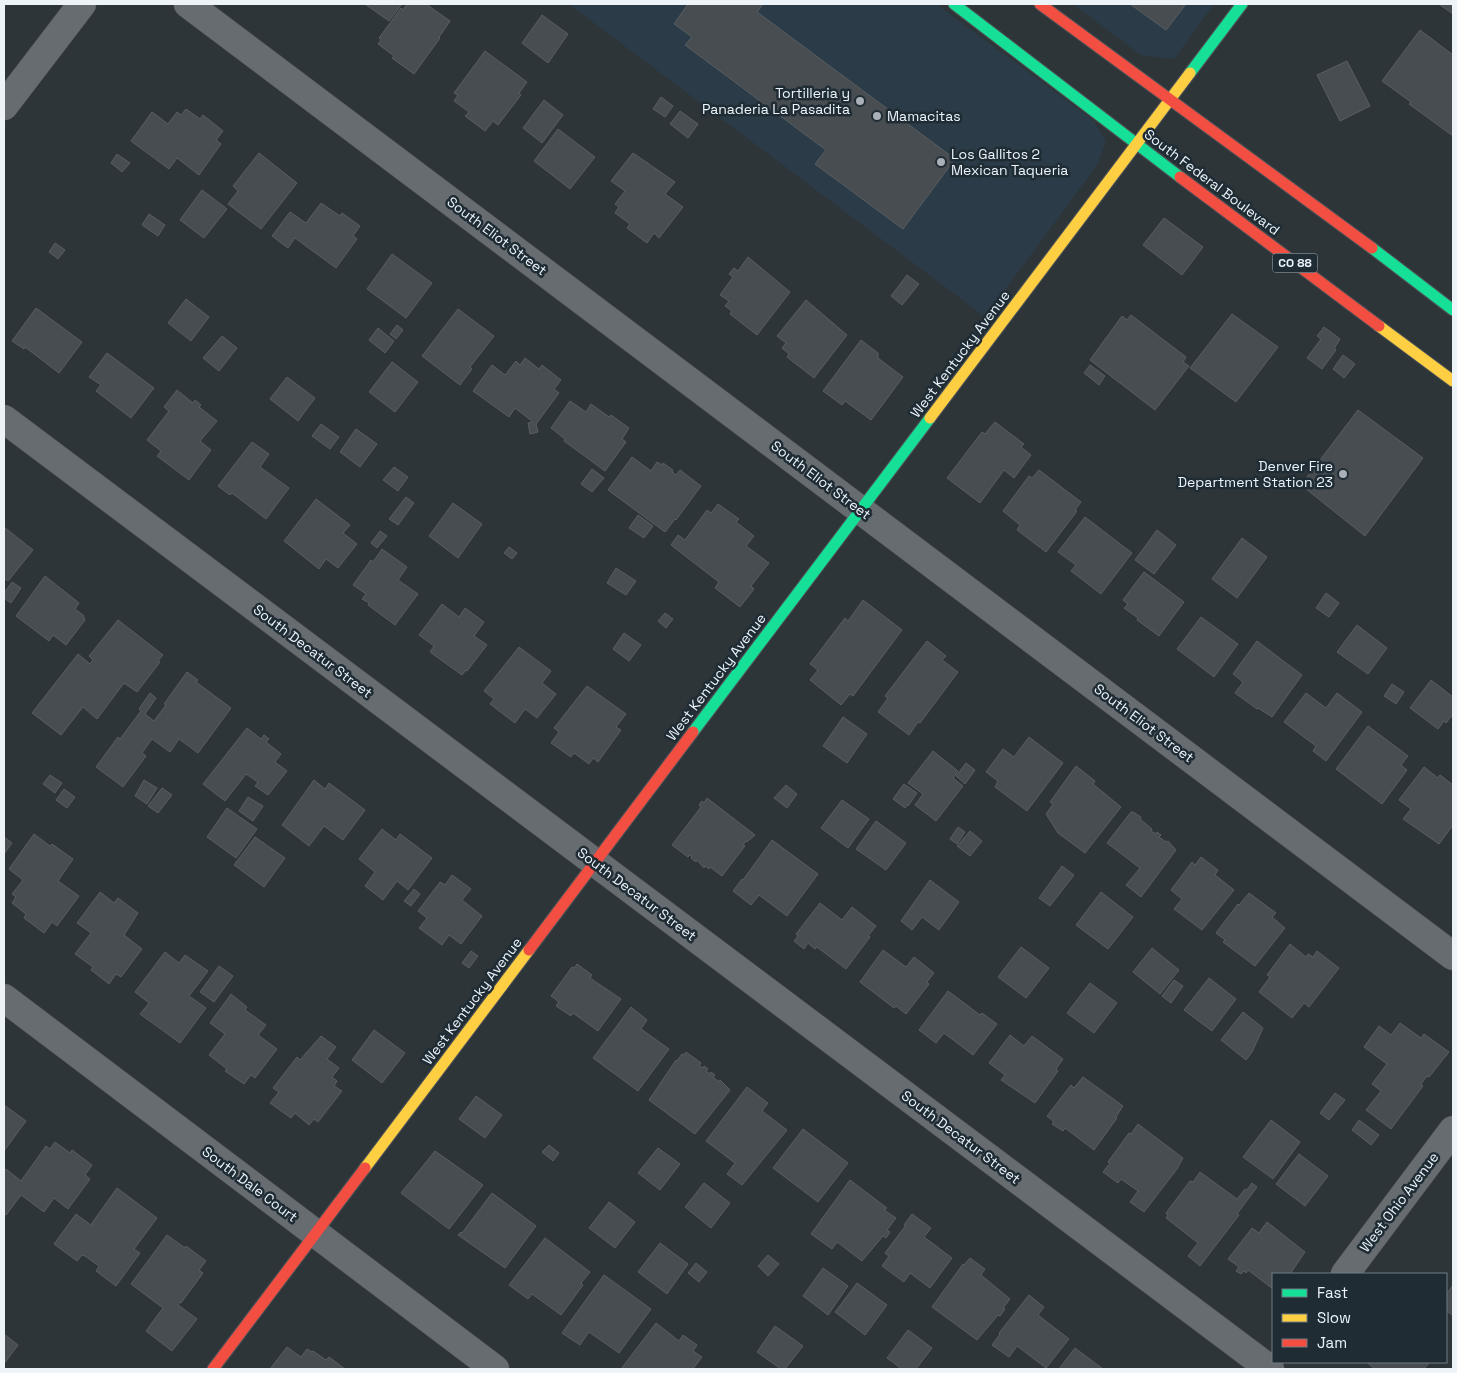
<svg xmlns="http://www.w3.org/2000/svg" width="1457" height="1373" font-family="'Space Grotesk',sans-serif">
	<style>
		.built { fill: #2b3c48 }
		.building { fill: #474d51; stroke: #585e61 }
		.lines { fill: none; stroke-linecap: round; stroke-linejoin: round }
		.street-casing { stroke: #4e5458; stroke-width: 29 }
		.fast-casing { stroke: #4e5458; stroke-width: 13 }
		.slow-casing { stroke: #4e5458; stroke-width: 13 }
		.jam-casing { stroke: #4e5458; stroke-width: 13 }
		.street { stroke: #666c70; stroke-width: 28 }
		.fast { stroke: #16e098; stroke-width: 11 }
		.slow { stroke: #ffcf43; stroke-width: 11 }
		.jam { stroke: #f24e42; stroke-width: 11 }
		.poi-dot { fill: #aab1b6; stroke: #1f2c34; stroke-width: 2 }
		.labels { text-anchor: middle; stroke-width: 5; stroke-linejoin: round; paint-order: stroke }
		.shield { fill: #1f2c34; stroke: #aeb8bf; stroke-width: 1 }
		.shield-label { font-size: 12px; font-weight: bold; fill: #ecf4fa }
		.poi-label { font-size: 14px; fill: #ecf4fa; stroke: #1f2c34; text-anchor: end }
		.street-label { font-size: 14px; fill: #ecf4fa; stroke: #1f2c34 }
	</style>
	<rect width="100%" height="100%" fill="#2e3539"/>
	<!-- built -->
	<path class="built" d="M569,4h367l157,116 13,21 -9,24 -112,152z
		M1073,4h141l-40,55 -33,-4z"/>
	<!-- building -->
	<path class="building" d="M365,4h37l-13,17z
		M407,4h19l24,17 -11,16 1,1 -26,36 -22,-16 2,-2 -16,-12 3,-4 -2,-2 22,-30 2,2z
		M688,4h75l-6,8 198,147 -52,70 -88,-65 11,-14 -141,-105 7,-8 -18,-13z
		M1130,4h56l-20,26z
		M1439,4h14v10z
		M542,15l26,19 -20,29 -26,-20z
		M1420,30l33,25v81l-44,-32 2,-2 -29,-21z
		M485,51l42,31 -8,11 2,2 -23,30 -5,-4 -8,10 -20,-15 4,-4 -15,-11 4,-6 -4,-2z
		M1347,61l23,45 -30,15 -23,-46z
		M661,97l12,9 -8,11 -12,-8z
		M544,100l19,15 -21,28 -19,-15z
		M186,109l14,10 3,-4 20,16 -7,9 5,4 -22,31 -22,-17 -8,11 -38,-28 21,-29 16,12 9,-12 4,3z
		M680,111l18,13 -10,14 -18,-14z
		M558,129l37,28 -25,32 -36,-28z
		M259,153l38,30 -36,46 -33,-25 10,-13 -5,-5z
		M633,153l42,29 -10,12 18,13 -24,31 -5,-5 -7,10 -20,-15 3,-4 -15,-11 4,-6 -4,-3 10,-13 -14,-10z
		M117,154l13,9 -8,9 -11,-9z
		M202,190l25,19 -23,29 -24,-18z
		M321,203l19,13 2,-3 18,13 -7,10 4,3 -21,29 -41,-30 -7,10 -16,-12 18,-24 16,11z
		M149,214l16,11 -7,11 -16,-11z
		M1164,218l39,29 -21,28 -39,-30z
		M55,243l10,7 -7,9 -9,-7z
		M392,254l40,29 -26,35 -39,-29z
		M748,257l42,35 -33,43 -27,-21 2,-3 -7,-5 4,-5 -9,-6 13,-18 -4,-3 5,-6 4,3z
		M907,275l12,9 -17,21 -11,-9z
		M186,299l23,18 -18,24 -23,-18z
		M806,300l41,35 -33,43 -27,-21 2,-3 -7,-6 4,-5 -9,-7z
		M36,308l46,34 -23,31 -34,-26 -1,2 -12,-8z
		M458,309l36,27 -24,31 2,2 -12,16 -38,-29z
		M1232,314l46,33 -42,55 -46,-34z
		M1131,315l55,42 -3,5 6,4 -34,44 -65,-50 32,-44 5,4z
		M397,325l6,5 -7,9 -6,-5z
		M1324,327l16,12 -6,10 2,1 -14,19 -15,-11 14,-19 -4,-3z
		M378,328l16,13 -9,12 -16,-13z
		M222,336l15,12 -18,23 -16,-13z
		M861,340l17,13v5l25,19 -32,43 -26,-19 -3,4 -19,-14z
		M107,353l47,35 -23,30 -35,-27 5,-6 -12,-8z
		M1343,355l12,9 -11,14 -11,-9z
		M525,358l14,11 3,-4 19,15 -7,9 5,4 -23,31 2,8 -8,2 -2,-11 5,-1 -18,-14 -6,9 -36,-26 19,-26 13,10 11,-14 4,4z
		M392,362l26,20 -23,30 -26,-20z
		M1090,365l15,11 -6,9 -15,-12z
		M287,377l28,21 -17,23 -28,-22z
		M177,390l16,13 2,-3 6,5 -2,2 18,14 -17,20 11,9 -22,30 -32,-24 4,-5 -14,-11 22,-29 -5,-4z
		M570,401l16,11 5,-8 18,13 2,-2 18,13 -7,11 4,3 -21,29 -41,-30 1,-2 -14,-11z
		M1358,410l65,48 -58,78 -64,-51z
		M995,422l29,22 -3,3 10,8 -17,23 -10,-8 -24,33 -33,-25 35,-46 3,2z
		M321,424l18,13 -9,12 -18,-13z
		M356,429l21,15 -17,23 -20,-15z
		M252,442l17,12 -9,13 29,21 -23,31 -34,-26 -2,2 -12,-9z
		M632,457l19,14 6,-9 5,3 1,-2 10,7 -1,2 4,3 4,-5 21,16 -25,34 -1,-1 -10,13 -57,-42z
		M394,467l14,10 -10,14 -15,-11z
		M592,469l12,9 -12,14 -11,-8z
		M1039,470l42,32 -6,8 2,1 -31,41 -29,-22 3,-5 -17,-14 26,-35 3,2z
		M406,497l8,6 -16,22 -9,-6z
		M316,499l34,26 -7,8 14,11 -19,24 -12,-9 -7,10 -35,-28z
		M453,503l29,21 -24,34 -29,-22z
		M718,504l21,15 -3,3 18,14 -8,10 23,17 -18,23 3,3 -14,18 -25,-19 4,-6 -48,-37 7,-10 7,5 22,-30 4,3z
		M638,515l15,11 -9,12 -15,-10z
		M1085,517l47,36 -31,41 -30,-23 5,-6 -18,-13z
		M4,527l29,23 -25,31 -4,-3z
		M1157,530l19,15 -22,29 -19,-14z
		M380,531l7,5 -10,12 -6,-5z
		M1242,538l25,19 -30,41 -25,-19z
		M509,547l8,6 -5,6 -8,-6z
		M382,549l25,18 -9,13 20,14 -23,31 -27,-20 1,-2 -7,-4 4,-5 -13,-9 18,-25 2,2z
		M616,568l20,13 -10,14 -19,-12z
		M1144,572l40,30 -25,34 -22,-16 1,-2 -14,-10 4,-4 -5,-4z
		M45,576l34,27 -4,6 8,6 2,5 -19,25 -13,-10 -4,6 -33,-25z
		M12,582l9,6 -10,15 -7,-5v-5z
		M1326,593l13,10 -10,14 -13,-9z
		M863,600l39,30 -49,66 -3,-2 -9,11 -31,-25 8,-10 -8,-6 35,-46 3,3z
		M442,604l17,13 6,-9 19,14 -10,14 13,9 -20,26 -1,-1 -4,5 -32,-23 4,-6 -15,-11z
		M665,613l8,6 -7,9 -8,-7z
		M1201,617l37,27 -24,33 -37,-28z
		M118,620l45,35 -5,6 2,1 -23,30 -13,-9 -27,36 -14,-12 -22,28 -29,-22 46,-59 12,10 3,-4 -4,-4z
		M1357,625l30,23 -19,26 -31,-22z
		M624,633l17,12 -12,16 -16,-12z
		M927,641l19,15 -4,4 16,12 -38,51 -2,-1 -9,13 -31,-23 10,-14 -3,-2z
		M1257,641l45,34 -30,42 -14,-9 -1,1 -22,-16 8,-11 -10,-8z
		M519,647l32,24 -9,12 14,11 -19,24 -12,-9 -10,14 -25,-19 4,-5 -10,-8z
		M187,672l11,8 -2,2 35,26 -33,45 -19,-14 -9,13 -18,-13 -10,14 4,3 -23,31 -27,-20 22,-30 2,2 21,-28 -2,-2 11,-16 6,5 -11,16 9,7 12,-16 -2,-1z
		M1431,680l22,17v17l-7,9 -2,-2 -6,8 -28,-21z
		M1392,684l12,8 -8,12 -12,-8z
		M587,686l39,28 -10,13 5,3 -23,32 -5,-4 -4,6 -15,-11 -3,4 -20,-14 8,-11 -5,-4z
		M1306,693l20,15 11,-15 25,19 -36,49 -13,-10 3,-5 -32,-24z
		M843,717l24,17 -20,29 -24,-17z
		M1368,726l40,30 -7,9 6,5 -25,34 -46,-35z
		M247,728l14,11 3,-4 5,4 -3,3 15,12 -6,8 12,9 -19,24 -13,-9 3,-4 -12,-8 -21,27 -22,-17z
		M1029,737l34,26 -36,48 -32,-24 3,-6 -12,-9 17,-23 11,8z
		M933,751l25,20 -5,7 10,8 -27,35 -21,-16 8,-11 -15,-11z
		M966,763l9,7 -10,14 -9,-8z
		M1076,766l19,15 -2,3 28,23 -36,46 -27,-20 -12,-19 7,-10 -3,-2z
		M1424,767l14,11 2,-3 13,10v40l-14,19 -36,-25 8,-10 -12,-9z
		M50,775l12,8 -7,10 -12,-9z
		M144,780l13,8 -10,16 -12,-8z
		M314,780l11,9 4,-6 36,27 -22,30 -19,-14 -15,20 -27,-21z
		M904,784l13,9 -9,13 -1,-1 -2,3 -12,-9z
		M786,785l11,9 -10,14 -13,-10z
		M162,788l10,7 -14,18 -10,-7z
		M64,789l11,8 -8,11 -11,-8z
		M248,797l15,9 -10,15 -14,-10z
		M707,798l48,37 -8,7 -1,-1 -3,4 2,1 -23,30 -12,-9 -1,2 -4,-3 -1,2 -7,-8 -1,2 -5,-4 1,-1 -2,-2 -2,2 -16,-12 29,-38 -2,-2 3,-4 2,2z
		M842,800l27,19 -21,29 -27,-20z
		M227,808l30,21 -21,29 -29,-21z
		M1131,812h2l8,5 -1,2 12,10 -1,2 5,3 1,-2 4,3 -2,2 7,5 2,-1 8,9 -35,47 -15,-12 14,-17 -33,-25z
		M876,821l30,22 -20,27 -30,-21z
		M958,827l7,5 -8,12 -7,-5z
		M382,829l14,11 4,-6 32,24 -24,32 -11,-9 -14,19 -18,-14 10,-14 -16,-13z
		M970,831l12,10 -12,15 -13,-10z
		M34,834l16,12 2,-2 21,15 -15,22 21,15 -22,30 -5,-4 -8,11 -20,-15 2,-4 -14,-11 4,-6 -4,-3 11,-14 -14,-11z
		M4,837l8,6 -8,11z
		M255,837l30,21 -21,29 -30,-22z
		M772,840l46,34 -31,42 -28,-21 -8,10 -18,-14 9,-12 1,1z
		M1201,857l17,13 -3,5 19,15 -32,40 -28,-21 8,-10 -11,-9 21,-28 3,3z
		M1062,866l12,9 -24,31 -11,-8z
		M452,875l19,14 -9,11 20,16 -21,28 -12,-9 -7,10 -23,-17 8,-10 -9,-7 22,-29 5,3z
		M930,880l29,22 -20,28 -17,-13 -10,13 -11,-9z
		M414,889l6,5 -9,12 -7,-5z
		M100,892l14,11 4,-5 20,15 -14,22 18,14 -21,28 -5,-3 -7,10 -18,-14 2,-3 -18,-13 16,-21 -14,-10z
		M1101,892l32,25 -25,32 -32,-24z
		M1249,893l27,20 -4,4 13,11 -30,38 -32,-24 2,-2 -9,-7 22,-29 1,1z
		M820,903l22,17 10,-13 24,19 -8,10 2,1 -24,32 -29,-22 -2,2 -7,-6 -4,6 -10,-8 4,-5 -2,-2z
		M1290,944l16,13 2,-3 5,3 4,-6 22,17 -30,39 -5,-4 -12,15 -33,-26 11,-15 -3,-2z
		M1021,947l28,21 -23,30 -28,-21z
		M1152,948l27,22 -19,24 -27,-22z
		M883,950l23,17 8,-10 20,16 -7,9 2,2 -23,30 -10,-8 -2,2 -34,-26z
		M471,951l7,5 -9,12 -7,-5z
		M165,952l14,11 6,-8 23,16 -19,25 17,12 -26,35 -40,-29 9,-11 -14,-11z
		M577,964l15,11 -2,3 31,21 -23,32 -25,-18 -2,3 -15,-10 3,-4 -8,-6 21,-29 2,1z
		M219,966l14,10 -19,26 -14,-10z
		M1209,978l27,21 -24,32 -28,-21z
		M1174,980l9,6 -12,17 -9,-7z
		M1090,983l27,20 -23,30 -27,-20z
		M948,991l32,24 2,-2 15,11 -24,31 -29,-22 -8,10 -17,-13z
		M231,994l16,13 -2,3 21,15 -8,10 19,14 -22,29 -4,-3 -7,9 -19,-13 2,-2 -18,-14 16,-21 -15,-11z
		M631,1007l16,13 -6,9 28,20 -31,42 -45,-33z
		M1243,1012l20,16 -11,24 -6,8 -25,-20z
		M1400,1023l21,15 3,-4 25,18 -20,25 -2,-1 -6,8 2,2 -32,43 -25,-19 15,-19 -9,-7 15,-20 -23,-17 15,-21 12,9z
		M374,1030l31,23 -23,30 -30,-23z
		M1010,1035l14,11 8,-10 31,23 -7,10 2,2 -23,32 -34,-23 4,-5 -16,-12z
		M321,1036l15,11 -9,12 12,9 -7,9 5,4 -3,5 8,5 -24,31 -4,-3 -5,6 -14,-12 -4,5 -21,-15 9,-11 -6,-4 24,-31 3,3z
		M686,1052l15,11 -2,3 4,2 1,-2 4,3 -2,2 4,3 1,-2 4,3 -2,2 6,5 1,-2 10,10 -35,44 -46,-34 27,-40 1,1 5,-7 2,1z
		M1083,1077l40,29 -7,11 1,1 -23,32 -29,-22 -2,3 -11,-7 2,-2 -7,-6 24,-31 3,3z
		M747,1087l21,16 -6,8 25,19 -45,55 -15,-11 8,-11 -29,-22z
		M1335,1093l10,7 -16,20 -9,-7z
		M476,1096l26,19 -17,23 -26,-19z
		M4,1105l22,16 -22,30z
		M1271,1120l29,22 -27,37 -30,-22z
		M1359,1120l20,15 -8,10 -19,-15z
		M1138,1124l45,34 -6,11 -33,43 -14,-10 8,-11 -17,-12 -3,4 -15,-11 7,-9 -2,-1 21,-29 2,1z
		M803,1129l45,34 -30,39 -45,-34z
		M55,1142l15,11 2,-3 20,15 -7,10 5,4 -22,30 -14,-11 -10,14 -23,-17 -15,20 -2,-2v-41l2,-3 15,12 25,-35 4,3z
		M549,1145l10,8 -6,8 -11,-9z
		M658,1148l22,16 -20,26 -22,-17z
		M435,1151l48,34 -34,44 -48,-36z
		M1299,1154l29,22 -23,30 -29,-22z
		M1200,1172l37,27 8,-10 2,1 5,-7 5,4 -20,27 2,1 -39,51 -12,-10 10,-13 -32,-25 2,-3 -2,-2 24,-32 3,1z
		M850,1180l37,28 -3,2 12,8 -9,12 3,2 -4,6 -3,-2 -21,25 -25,-19 -5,7 -21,-15z
		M704,1183l26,20 -19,25 -26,-21z
		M117,1188l40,30 -23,31 6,4 -24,33 -20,-15 3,-5 -14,-10 -3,-1 -5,6 -23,-17 22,-30 16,12v-3z
		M492,1193l44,33 -31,42 -47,-33 3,-3 1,1z
		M609,1202l26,20 -20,26 -26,-20z
		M912,1214l19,14 -7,9 28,21 -22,30 -20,-15 -6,9 -22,-16 7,-10 -4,-3 21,-28h-2z
		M1267,1222l38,30 -15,22h-17v15l-25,-19 -2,3 -2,-2 -3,3 -5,-3 3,-4 -11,-8 24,-31 7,5z
		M167,1235l18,13 1,-2 20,15 -7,9 4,3 -22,30 -1,-1 -2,3 19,14 -25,32 -26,-20 17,-23 -32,-24z
		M545,1238l45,34 -9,11 2,2 -22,30 -29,-21 -4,5 -19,-14z
		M660,1243l28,21 -21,30 -29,-22z
		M768,1255l11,9 -11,12 -10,-10z
		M970,1258l15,11 -4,6 29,24 -7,9 2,1 -5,7 -2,-1 -21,25 -45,-33 31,-43 1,1z
		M696,1263l11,9 -8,10 -11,-9z
		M823,1268l25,18 -20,29 -25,-19z
		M604,1275l47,34 -32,44 -30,-21 -9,13 -18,-12z
		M857,1283l30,22 -22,30 -30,-23z
		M1453,1285v31l-7,-6v-15z
		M1029,1295l15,12 -6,8 31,24 -23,29 -29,-22 -8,11 -17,-12 8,-11 -1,-1z
		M656,1323l23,18 4,-6 14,10 -4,6 9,6 -9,12h-72z
		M775,1326l28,20 -18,23h-4l-24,-17z
		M908,1330l24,18 -16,21h-14l-15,-11z
		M4,1334l14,11 -14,19z
		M287,1347l14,10 6,-8 5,3 1,-1 13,9 3,-3 16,12h-75z
		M1075,1348l28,21h-44z
		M1366,1362h64l-6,7h-49z"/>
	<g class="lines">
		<!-- street casing -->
		<g class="street-casing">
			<path id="street" d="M188,4l1265,952
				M4,106l78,-102
				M4,419l1266,950
				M4,998l491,371
				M1345,1274l108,-144"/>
		</g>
		<!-- fast casing -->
		<g class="fast-casing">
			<path id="fast" d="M954,4l226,173
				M1190,73l52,-69
				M1372,248l81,62
				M693,732l237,-314"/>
		</g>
		<!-- slow casing -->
		<g class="slow-casing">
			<path id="slow" d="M1379,326l74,55
				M930,418l260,-345
				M365,1168l164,-218"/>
		</g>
		<!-- jam casing -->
		<g class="jam-casing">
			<path id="jam" d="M1040,4l332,244
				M1180,177l199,149
				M529,950l164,-218
				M213,1369l152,-201"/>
		</g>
		<!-- street -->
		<use href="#street" class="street"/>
		<!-- fast -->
		<use href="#fast" class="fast"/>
		<!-- slow -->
		<use href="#slow" class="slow"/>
		<!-- jam -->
		<use href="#jam" class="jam"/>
	</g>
	<!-- markers -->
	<g class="poi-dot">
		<circle cx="860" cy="101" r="5"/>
		<circle cx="877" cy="116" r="5"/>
		<circle cx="941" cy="162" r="5"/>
		<circle cx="1343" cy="474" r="5"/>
	</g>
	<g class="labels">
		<!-- shield labels -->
		<rect class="shield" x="1272.5" y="253.5" width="45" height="19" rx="4"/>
		<g class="shield-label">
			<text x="1295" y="267">CO 88</text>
		</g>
		<!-- poi labels -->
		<g class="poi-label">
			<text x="850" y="98">Tortilleria y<tspan x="850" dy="16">Panaderia La Pasadita</tspan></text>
			<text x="887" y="121" text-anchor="start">Mamacitas</text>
			<text x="951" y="159" text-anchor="start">Los Gallitos 2<tspan x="951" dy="16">Mexican Taqueria</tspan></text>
			<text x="1333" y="471">Denver Fire<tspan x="1333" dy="16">Department Station 23</tspan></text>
		</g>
		<!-- street labels -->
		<g class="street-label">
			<text transform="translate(1212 182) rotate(37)" y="5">South Federal Boulevard</text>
			<text transform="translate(497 236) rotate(37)" y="5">South Eliot Street</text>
			<text transform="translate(960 354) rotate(-53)" y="5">West Kentucky Avenue</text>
			<text transform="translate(821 480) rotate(37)" y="5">South Eliot Street</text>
			<text transform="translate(313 651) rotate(37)" y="5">South Decatur Street</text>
			<text transform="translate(716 677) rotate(-53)" y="5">West Kentucky Avenue</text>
			<text transform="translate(1144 723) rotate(37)" y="5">South Eliot Street</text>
			<text transform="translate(637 894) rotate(37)" y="5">South Decatur Street</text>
			<text transform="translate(472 1001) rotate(-53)" y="5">West Kentucky Avenue</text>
			<text transform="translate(961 1137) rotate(37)" y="5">South Decatur Street</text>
			<text transform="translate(250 1184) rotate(37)" y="5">South Dale Court</text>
			<text transform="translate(1399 1202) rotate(-53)" y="5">West Ohio Avenue</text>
		</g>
	</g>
	<!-- border -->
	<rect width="1457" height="1373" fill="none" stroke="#ecf4fa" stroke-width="10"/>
	<!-- legend -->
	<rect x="1272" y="1273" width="175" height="90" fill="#1f2c34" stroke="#717c83"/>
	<rect x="1282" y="1289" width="25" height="8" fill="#16e098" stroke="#717c83"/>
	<text x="1317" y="1298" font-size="15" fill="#ecf4fa">Fast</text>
	<rect x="1282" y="1314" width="25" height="8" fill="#ffcf43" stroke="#717c83"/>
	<text x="1317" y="1323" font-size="15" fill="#ecf4fa">Slow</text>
	<rect x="1282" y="1339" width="25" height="8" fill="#f24e42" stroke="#717c83"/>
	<text x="1317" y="1348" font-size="15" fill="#ecf4fa">Jam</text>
</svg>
